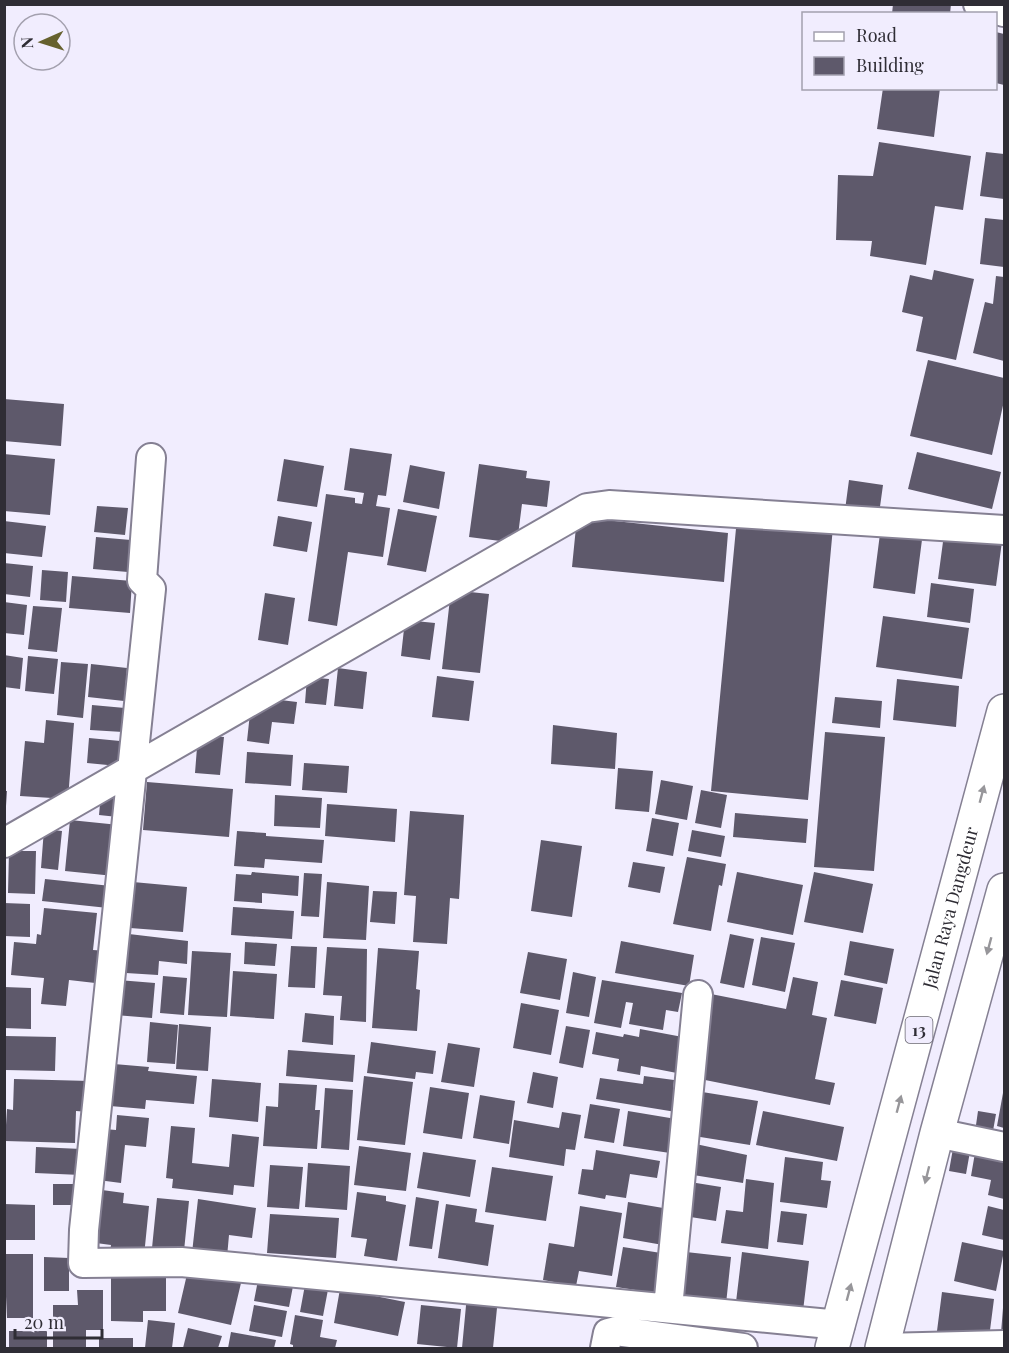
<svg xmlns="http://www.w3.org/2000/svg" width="1009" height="1353" font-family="'Playfair Display',serif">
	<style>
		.building { fill: #5e596b }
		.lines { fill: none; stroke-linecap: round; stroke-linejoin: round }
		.street-casing { stroke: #858093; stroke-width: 32 }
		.highway-casing { stroke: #858093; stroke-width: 36 }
		.street { stroke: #fff; stroke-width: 28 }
		.highway { stroke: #fff; stroke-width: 33 }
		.oneway { fill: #97969a }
		.labels { text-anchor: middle; stroke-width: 6; stroke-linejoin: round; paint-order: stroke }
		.shield { fill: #f1edfe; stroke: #696771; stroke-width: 1.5 }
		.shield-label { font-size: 16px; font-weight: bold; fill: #2f2d35 }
		.street-label { font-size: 18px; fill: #2f2d35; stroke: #f1edfe }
	</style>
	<rect width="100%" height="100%" fill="#f1edfe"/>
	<!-- building -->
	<path class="building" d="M893,4h58l-1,10h-58z
		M996,32l8,2v51l-8,-2z
		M883,88h57l-6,49 -57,-8z
		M879,142l92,14 -8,54 -28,-4 -9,59 -56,-9 2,-15 -36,-1 2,-65 35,1z
		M986,152l18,2v45l-24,-3z
		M985,218l19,2v47l-24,-3z
		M934,270l40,9 -18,81 -40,-9 7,-34 -21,-5 8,-37 22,5z
		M996,276l8,1v84l-31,-8 12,-51 8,2z
		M928,360l76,18v23l-12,54 -82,-19z
		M4,399l60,5 -3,42 -57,-5z
		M350,448l42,6 -6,42 -8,-1 -2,11 14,2 -7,49 -35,-5 -11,74 -29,-5 18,-127 29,4v5l7,1 2,-11 -20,-3z
		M917,452l84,20 -9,37 -84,-20z
		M4,454l51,5 -5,56 -46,-4z
		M284,459l40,7 -7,41 -40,-6z
		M479,464l48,7 -1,7 24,3 -3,26 -25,-3 -5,39 -48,-6z
		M410,465l35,7 -6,37 -36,-7z
		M849,480l34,5 -4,29 -34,-4z
		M97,506l31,2 -3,27 -31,-3z
		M398,509l39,7 -11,56 -39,-7z
		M278,516l34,6 -5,30 -34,-6z
		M577,517l151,16 -4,49 -152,-15z
		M737,518l96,9 -25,273 -97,-9z
		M4,521l42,5 -4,31 -38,-4z
		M881,526l42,6 -8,62 -42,-6z
		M945,527l58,7 -7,52 -58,-7z
		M96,537l35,3 -3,32 -35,-3z
		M4,563l29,3 -3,31 -26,-3z
		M42,570l26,2 -2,30 -26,-2z
		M72,576l60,5 -2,32 -61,-5z
		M931,583l43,6 -4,34 -43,-6z
		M451,590l38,4 -9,79 -38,-4z
		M265,593l30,5 -7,47 -30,-5z
		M4,602l23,3 -3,30 -20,-2z
		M33,606l29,2 -5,44 -29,-3z
		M883,616l86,12 -7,51 -86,-12z
		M405,620l30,3 -5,37 -29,-4z
		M4,655l19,3 -3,31 -16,-2z
		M28,656l30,3 -4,35 -29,-3z
		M61,662l27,2 -5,54 -26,-3z
		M91,664l36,4 -3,33 -36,-4z
		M338,668l29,4 -4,37 -29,-3z
		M437,676l37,5 -5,40 -37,-4z
		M307,677l22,2 -3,26 -21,-2z
		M897,679l62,7 -3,41 -63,-7z
		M835,697l47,4 -2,27 -48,-5z
		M264,698l33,4 -3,22 -22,-2 -3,22 -22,-3 4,-37z
		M92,705l33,3 -2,24 -33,-2z
		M46,720l28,3 -6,76 -48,-3 5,-55 19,2z
		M553,725l64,8 -2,36 -64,-5z
		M825,732l60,5 -11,134 -60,-4z
		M198,735l26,2 -4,38 -25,-2z
		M89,738l31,3 -2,25 -31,-3z
		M247,752l46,3 -2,31 -46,-3z
		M304,763l45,3 -2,27 -45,-3z
		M618,768l35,3 -4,41 -34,-3z
		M661,780l32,6 -6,34 -32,-6z
		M147,782l86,7 -4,48 -86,-7z
		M701,790l26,5 -6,33 -26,-5z
		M4,791h3l-1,15h-2z
		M101,793l19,2 -2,22 -19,-2z
		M275,795l47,3 -2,30 -46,-2z
		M327,804l70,5 -2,33 -70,-6z
		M410,811l54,4 -5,84 -9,-1 -3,46 -34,-2 3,-46 -12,-1z
		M735,813l73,6 -2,24 -73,-6z
		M652,818l27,5 -6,33 -27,-5z
		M70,820l49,5 -5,51 -49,-5z
		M44,829l18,2 -4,39 -17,-2z
		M692,830l33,6 -4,21 -33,-6z
		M237,831l29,2v3l58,4 -2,23 -57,-4 -1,9 -30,-2z
		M541,840l41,6 -10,71 -41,-6z
		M9,851h27l-1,43 -27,-1z
		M687,857l39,7 -4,22 -3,-1 -8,46 -38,-7z
		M633,862l32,5 -5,26 -32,-6z
		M252,872l47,4 -1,20 -36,-3v10l-28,-2 2,-27 15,1z
		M737,872l66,13 -10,50 -66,-13z
		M814,872l59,12 -10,49 -59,-11z
		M304,873l18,1 -3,43 -18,-1z
		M45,879l66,7 -3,22 -66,-7z
		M133,882l54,5 -4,45 -53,-4z
		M327,882l42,4 -3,54 -43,-2z
		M373,891l24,1 -2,32 -25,-2z
		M4,903l26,1v33l-26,-1z
		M233,907l61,4 -2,28 -61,-4z
		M44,908l53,5 -4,37 14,1 -3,33 -35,-4 -3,26 -25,-2 3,-26 -33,-3 3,-33 22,2 1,-10 4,1z
		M129,934l59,7 -1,23 -28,-3 -1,14 -32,-2z
		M730,934l24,5 -10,49 -24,-5z
		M761,937l34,6 -10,49 -33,-7z
		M621,941l73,14 -5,31 -74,-13z
		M850,941l44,8 -7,35 -43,-9z
		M245,942l32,2 -2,22 -31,-2z
		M291,946l26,1 -2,41 -27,-1z
		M327,947l40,2 -1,73 -26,-2 2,-24 -19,-1z
		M378,948l41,3 -3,38 4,1 -3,41 -45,-3z
		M192,951l39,2 -4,64 -39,-2z
		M528,952l39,7 -7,41 -40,-7z
		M233,971l44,3 -3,45 -44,-3z
		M573,972l23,5 -7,40 -23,-4z
		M163,976l24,2 -3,37 -24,-2z
		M793,977l25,5 -6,33 15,3 -12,61 20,4 -5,22 -135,-27 16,-84 75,15z
		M118,980l37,3 -3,35 -37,-3z
		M602,980l80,13 -4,19 -12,-2 -3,20 -34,-6 4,-21 -7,-1 -5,26 -27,-5z
		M841,980l42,8 -7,36 -42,-8z
		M4,987l27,1v41l-27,-1z
		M521,1003l38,7 -8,45 -38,-7z
		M305,1013l29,3 -1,29 -31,-3z
		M150,1022l28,3 -3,39 -28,-2z
		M179,1024l32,3 -3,44 -32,-2z
		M566,1026l24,4 -7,38 -24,-5z
		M640,1029l48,9 -6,36 -41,-8 -1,9 -23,-4 2,-12 -27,-5 4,-22 27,5 1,-3 15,3z
		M5,1036l51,1 -1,34 -50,-1z
		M371,1042l65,9 -3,23 -17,-2 -1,7 -48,-6z
		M448,1043l32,5 -6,39 -33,-5z
		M288,1050l67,5 -2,27 -67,-6z
		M114,1064l35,3 -1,4 49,5 -3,28 -48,-4 -1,9 -35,-3z
		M533,1072l25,5 -5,31 -26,-5z
		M364,1076l49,6 -8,63 -48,-5z
		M644,1076l30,4 -1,10h6l-3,22 -80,-13 4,-21 43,6z
		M14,1079l76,2 -1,31 -13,-1 -1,32 -70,-2 2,-32 6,1z
		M212,1079l49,4 -3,39 -49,-5z
		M279,1083l38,2 -2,25h5l-3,39 -54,-3 3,-40 12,1z
		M430,1087l39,6 -7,46 -39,-6z
		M325,1088l28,2 -4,60 -28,-2z
		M696,1091l62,10 -8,44 -62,-10z
		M1003,1093h1v35l-7,-2z
		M480,1095l35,6 -6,43 -36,-6z
		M590,1104l30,5 -6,34 -30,-5z
		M628,1111l48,8 -6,34 -47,-7z
		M763,1111l81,16 -7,34 -81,-16z
		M978,1111l18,3 -5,28 -17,-3z
		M562,1112l19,3 -6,35 -9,-1 -2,17 -55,-9 5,-37 45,8z
		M117,1115l32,3 -3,29 -21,-2 -4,38 -23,-3 6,-51 12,1z
		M171,1126l24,2 -3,35 37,4 3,-33 27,3 -5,50 -20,-2 -1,10 -61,-7 1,-9 -7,-1z
		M691,1143l56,12 -4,28 -56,-9z
		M954,1143l17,3 -5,28 -17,-3z
		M359,1146l52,7 -5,38 -52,-6z
		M36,1147l46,2 -1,26 -46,-2z
		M976,1147l28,6v46l-16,-4 3,-15 -20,-4z
		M596,1150l64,11 -3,17 -27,-4 -4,24 -20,-3 -1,4 -27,-5 4,-25 11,1z
		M423,1152l53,8 -6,37 -53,-9z
		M785,1157l38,5 -2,18 10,1 -4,27 -47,-6z
		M308,1163l42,3 -3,44 -42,-3z
		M270,1165l33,2 -4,42 -32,-2z
		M492,1167l61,9 -7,45 -61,-9z
		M746,1179l28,4 -6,66 -47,-6 5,-33 17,2z
		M690,1182l31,5 -5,34 -32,-5z
		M53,1184h24l-1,21h-23z
		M102,1190l22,3 -1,10 26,3 -5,50 -34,-4 1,-7 -15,-2z
		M357,1192l29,4v5l20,4 -9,56 -33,-5 3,-17 -16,-2z
		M416,1197l23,4 -7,48 -23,-3z
		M157,1198l32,3 -5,50 -32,-3z
		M198,1199l58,9 -4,30 -23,-3 -2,22 -35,-4z
		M628,1202l41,7 -6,36 -40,-7z
		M4,1204l31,1v35h-31z
		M446,1204l31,5 -2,13 19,3 -6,41 -50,-8z
		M580,1206l42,7 -10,63 -33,-5 -3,15 -33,-6 6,-37 25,4z
		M988,1206l16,4v30l-22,-5z
		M781,1211l26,3 -4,31 -26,-3z
		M270,1214l69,4 -3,40 -69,-5z
		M962,1242l42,9 -8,40 -42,-10z
		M623,1247l38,6 -6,40 -39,-6z
		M686,1252l45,5 -5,47 -46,-6z
		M742,1252l67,9 -6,50 -67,-9z
		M4,1254h29v64h-26z
		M44,1257l25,1v33h-25z
		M188,1270l53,13 -10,42 -53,-12z
		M111,1271l55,5v35h-23v11l-32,-1z
		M307,1274l23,5 -7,37 -23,-4z
		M259,1275l35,6 -5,26 -35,-6z
		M340,1289h31l-1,6 35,7 -7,34 -64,-13z
		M77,1290h26v40h-17v18h-33v-43h25z
		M942,1292l52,7 -5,39 -52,-7z
		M467,1295l31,3 -5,50h-31z
		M254,1305l33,6 -5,26 -33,-6z
		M421,1305l40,4 -4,39 -40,-4z
		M1003,1308h1v25h-3z
		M295,1315l28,5 -3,17 17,3 -2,8h-42v-3l-3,-1z
		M148,1320l27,3 -3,25h-27z
		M188,1328l34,8 -4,12h-35z
		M9,1331h38v17h-38z
		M231,1332l45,8 -2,8h-46z
		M99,1338h34v10h-34z"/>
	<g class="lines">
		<!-- street casing -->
		<g class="street-casing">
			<path id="street" d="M978,4l26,8
				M151,458l-9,122 9,9 -67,641 -1,33 98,-1 659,63
				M4,843l583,-335 22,-3 395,25
				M937,1133l67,14
				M668,1308l30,-313
				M605,1348l3,-15 8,-2 127,17
				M882,1348l122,-3"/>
		</g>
		<!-- highway casing -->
		<g class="highway-casing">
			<g id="highway">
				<path id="s1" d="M832,1348l172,-637"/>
				<path d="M882,1348l55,-215 67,-243"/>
			</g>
		</g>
		<!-- street -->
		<use href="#street" class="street"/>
		<!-- highway -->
		<use href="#highway" class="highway"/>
	</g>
	<!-- one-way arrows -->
	<defs><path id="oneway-solid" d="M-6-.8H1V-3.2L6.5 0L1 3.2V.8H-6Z" transform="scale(1.5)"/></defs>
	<g class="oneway">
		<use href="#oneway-solid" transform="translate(982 794) rotate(-75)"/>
		<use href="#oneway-solid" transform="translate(989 946) rotate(105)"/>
		<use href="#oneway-solid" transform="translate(899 1104) rotate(-75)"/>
		<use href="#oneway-solid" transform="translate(927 1175) rotate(104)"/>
		<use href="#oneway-solid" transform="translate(849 1292) rotate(-75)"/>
	</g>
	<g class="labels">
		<!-- shield labels -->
		<rect class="shield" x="905.5" y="1017" width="27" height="26" rx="4.5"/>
		<g class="shield-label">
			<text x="919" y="1036">13</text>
		</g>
		<!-- street labels -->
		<g class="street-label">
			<text dy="6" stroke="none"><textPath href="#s1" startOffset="456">Jalan Raya Dangdeur</textPath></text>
		</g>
	</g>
	<!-- border -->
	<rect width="1009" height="1353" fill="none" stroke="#2f2d35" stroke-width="12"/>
	<!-- legend -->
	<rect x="802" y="12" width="195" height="78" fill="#f1edfe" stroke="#a3a0ae" stroke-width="1.5"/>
	<rect x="814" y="32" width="30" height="9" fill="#ffffff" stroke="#a3a0ae" stroke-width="1.5"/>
	<text x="856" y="42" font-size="18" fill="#2f2d35">Road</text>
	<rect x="814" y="57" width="30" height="18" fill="#5e596b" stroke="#a3a0ae" stroke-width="1.5"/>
	<text x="856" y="72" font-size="18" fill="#2f2d35">Building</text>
	<!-- north arrow -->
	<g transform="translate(42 42) rotate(267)"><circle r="28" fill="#f1edfe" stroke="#a3a0ae" stroke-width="1.5"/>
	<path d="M0-4.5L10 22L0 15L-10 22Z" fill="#66612e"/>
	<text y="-9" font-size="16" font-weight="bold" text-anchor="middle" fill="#2f2d35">N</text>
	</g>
	<!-- scale -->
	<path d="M15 1329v9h87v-9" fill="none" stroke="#2f2d35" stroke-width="3"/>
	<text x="24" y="1329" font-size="18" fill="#2f2d35" stroke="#f1edfe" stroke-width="4.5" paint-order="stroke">20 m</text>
</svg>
